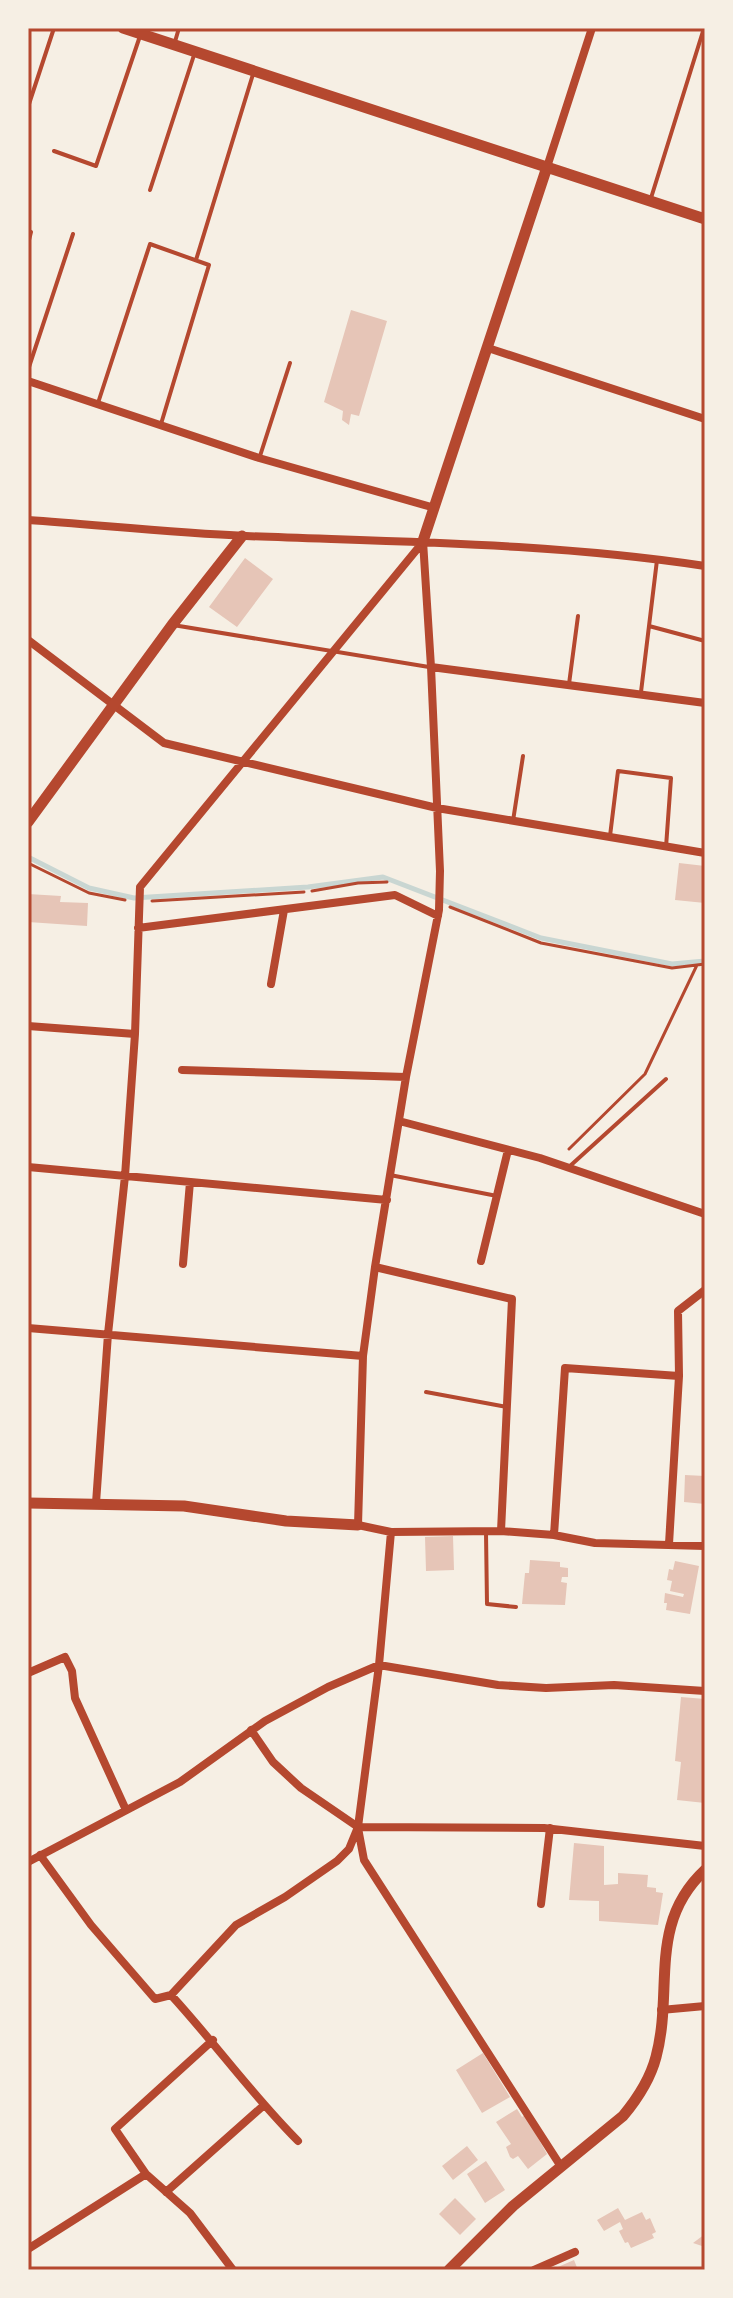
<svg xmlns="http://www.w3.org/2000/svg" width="733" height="2298" font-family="'Open Sans',sans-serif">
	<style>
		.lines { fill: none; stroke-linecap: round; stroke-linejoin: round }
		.stream { stroke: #c9d6d2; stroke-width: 5 }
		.building { fill: #e6c5b7 }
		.path { stroke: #b5482f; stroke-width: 3 }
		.service { stroke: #b5482f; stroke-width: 4 }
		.minor { stroke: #b5482f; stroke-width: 8 }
		.tertiary { stroke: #b5482f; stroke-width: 11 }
		.neatline { fill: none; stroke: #b5482f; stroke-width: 3 }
	</style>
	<rect width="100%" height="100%" fill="#f6efe4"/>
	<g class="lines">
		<!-- stream -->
		<path class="stream" d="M28,857l61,31 45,10 174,-11 75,-10 158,61 131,26 33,-3"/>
	</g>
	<!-- building -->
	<path class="building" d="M351,310l36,11 -28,95 -8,-2 -2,11 -7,-5 1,-9 -19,-9z
		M245,558l28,21 -36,48 -28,-20z
		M679,863l26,3v37l-30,-3z
		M28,894l33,2 -1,6 28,1 -1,23 -59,-4z
		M685,1475l20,1v28l-21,-2z
		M453,1536l1,34 -28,1 -1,-34z
		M530,1560l30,2v5l8,1v9h-6l-1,5 6,1 -2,22 -43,-1 3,-31h4z
		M675,1561l24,5 -9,48 -24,-4 1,-7h-3l1,-10 18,4 1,-3 -14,-3 2,-10 -5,-1 2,-11 4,1z
		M681,1697l24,2v104l-28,-3 4,-38 -6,-1z
		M574,1843l30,3v39l14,-1v-11l30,2 -1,12 9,1v4l7,1 -5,32 -59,-4v-20l-30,-1z
		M483,2053l27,44 -28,16 -26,-43z
		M517,2109l5,8 3,-2 22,39 -19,15 -10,-13 -5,3 -3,-2 -4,-10 5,-3 -15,-22z
		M467,2146l11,14 -25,20 -11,-14z
		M486,2161l19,29 -20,13 -18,-29z
		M455,2198l21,21 -16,16 -21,-21z
		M618,2208l7,12 17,-8 4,8 4,-2 6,14 -4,2 2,4 -23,10 -3,-6 -3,1 -6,-12 4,-2 -3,-7 -16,9 -7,-11z
		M705,2234v13l-12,-4z
		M574,2260l4,10h-27z"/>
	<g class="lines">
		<!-- path -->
		<path class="path" d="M28,863l61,30 36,7
			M312,891l46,-8 29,-1
			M152,901l152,-9
			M450,907l91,36 131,25 33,-4
			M569,1149l76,-75 52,-109"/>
		<!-- service -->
		<path class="service" d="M174,45l5,-17
			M28,107l26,-79
			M54,151l42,15 44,-130
			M150,190l45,-138
			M651,198l53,-170
			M28,231l3,1 -3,12
			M196,260l58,-189
			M28,370l45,-136
			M98,403l52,-159 59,21 -48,159
			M260,456l30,-93
			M173,625l256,42
			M649,626l56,15
			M569,684l9,-68
			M641,692l16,-132
			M513,821l10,-65
			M610,836l8,-65 53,7 -5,69
			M570,1166l96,-87
			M390,1175l107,21
			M426,1392l81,15
			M486,1533l1,71 29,3"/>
		<!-- minor -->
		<path class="minor" d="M547,167l45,-139
			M488,348l217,71
			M28,381l231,77 176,50
			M28,520c72,5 145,13 218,16 153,6 307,7 459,30
			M423,541l8,126 9,204 -1,39 -33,167 -31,190 -12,89 -5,169 33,7 110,-1 53,4 41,8 110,3
			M28,640l136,103 273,65 268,45
			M431,667l274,36
			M138,928l257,-33 43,21
			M271,984l13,-74
			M28,1026l107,8
			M182,1070l224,7
			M399,1121l141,37 165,56
			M28,1167l359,33
			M481,1261l27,-111
			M183,1264l7,-82
			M375,1267l137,32 -11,232
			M28,1328l335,28
			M96,1503l12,-169 17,-158 10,-142 5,-147 283,-345
			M554,1535l11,-167 114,8
			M669,1544l10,-168 -1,-65 27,-21
			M28,1673l37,-16 7,14 3,27 51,112
			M251,1730l22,32 28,26 57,39 186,1 161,18
			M358,1828l6,32 196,305
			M40,1855l51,70 64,74 16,-4 65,-70 49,-28 52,-36 12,-12 9,-22 21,-162 12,-133
			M28,1862l152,-80 85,-61 63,-34 51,-22 119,20 48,3 68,-3 91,6
			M541,1904l9,-76
			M171,1995c44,48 81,100 127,146
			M661,2010l44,-4
			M213,2040l-98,89 31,45 44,39 43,57
			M166,2192l97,-86
			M28,2249l118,-75
			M534,2270l41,-18"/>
		<!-- tertiary -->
		<path class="tertiary" d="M123,28l582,191
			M423,541l124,-374
			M28,822l144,-197 70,-89
			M28,1503l156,3 102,15 72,4
			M449,2270l64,-64 110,-90c15,-18 27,-36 33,-59 18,-67 -9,-133 49,-187"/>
	</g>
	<!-- border -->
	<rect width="733" height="2298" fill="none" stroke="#f6efe4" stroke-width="60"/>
	<rect x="30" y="30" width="673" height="2238" class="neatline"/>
</svg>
